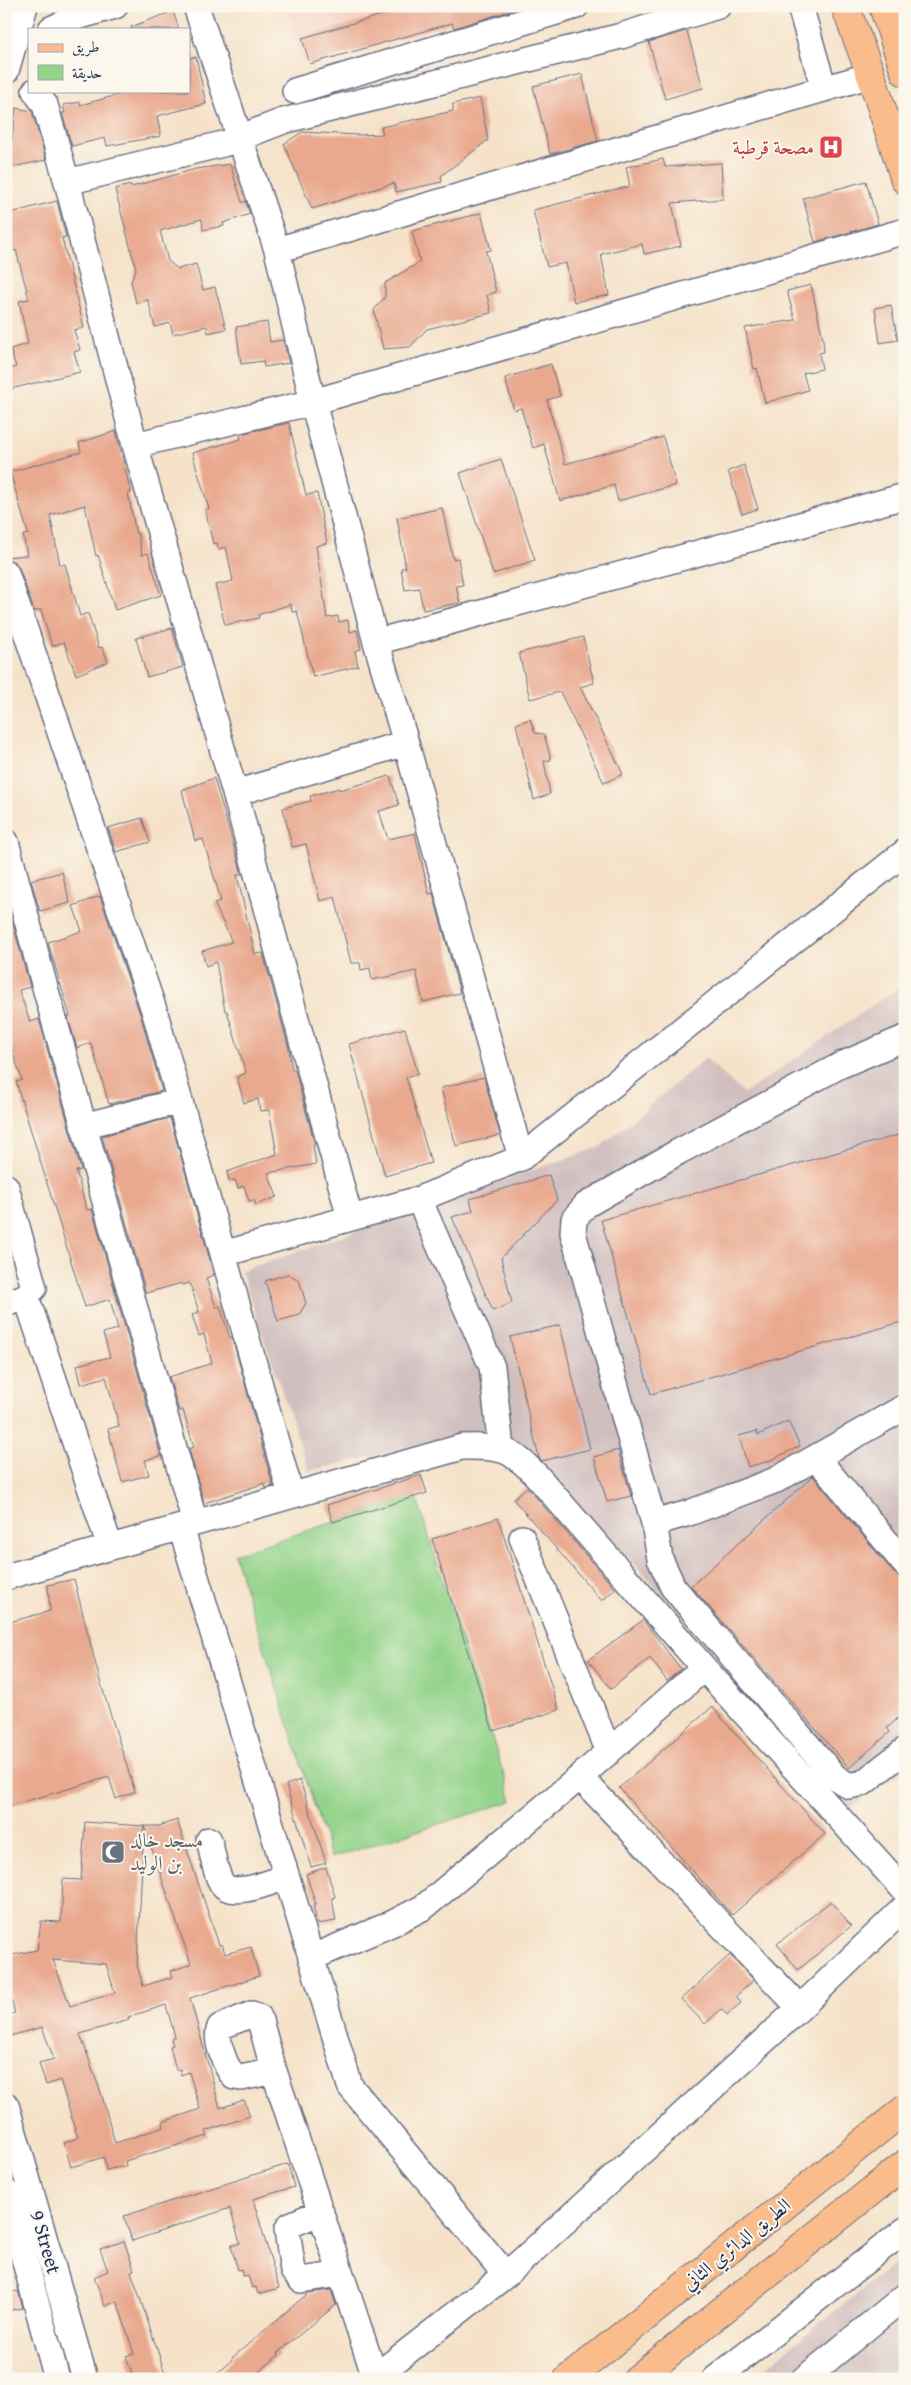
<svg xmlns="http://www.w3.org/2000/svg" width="911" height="2385" font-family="'Gentium Book Plus',Amiri,serif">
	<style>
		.built { fill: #f6d2c5 }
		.industrial { fill: #d1bfbf }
		.green { fill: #93d38a; stroke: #578174 }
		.building { fill: #e9a98f; fill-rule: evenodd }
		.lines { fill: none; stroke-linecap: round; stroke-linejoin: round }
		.minor-casing { stroke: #676e83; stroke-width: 28 }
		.major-casing { stroke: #676e83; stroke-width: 30 }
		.highway-casing { stroke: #676e83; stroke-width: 30 }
		.minor { stroke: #fff; stroke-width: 25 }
		.major { stroke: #f9bc8a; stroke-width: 28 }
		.highway { stroke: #f9bc8a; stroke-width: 28 }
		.labels { text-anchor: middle; stroke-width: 4; stroke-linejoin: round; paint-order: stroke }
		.health-label { font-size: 20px; fill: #be3a42; stroke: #fbf7ec; text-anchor: end }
		.worship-label { font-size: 20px; fill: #5b616d; stroke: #fbf7ec; text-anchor: start }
		.street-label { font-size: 20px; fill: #1b2f5e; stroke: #fbf7ec }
	</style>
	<rect width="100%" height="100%" fill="#fbf7ec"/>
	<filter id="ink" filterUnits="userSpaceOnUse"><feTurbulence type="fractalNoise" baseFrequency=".02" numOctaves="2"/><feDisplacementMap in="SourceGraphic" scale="10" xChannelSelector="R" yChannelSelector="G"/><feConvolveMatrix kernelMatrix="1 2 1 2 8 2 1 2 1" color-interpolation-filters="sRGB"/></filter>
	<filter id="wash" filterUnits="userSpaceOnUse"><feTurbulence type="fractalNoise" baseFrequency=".0096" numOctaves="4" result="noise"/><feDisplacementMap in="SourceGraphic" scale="20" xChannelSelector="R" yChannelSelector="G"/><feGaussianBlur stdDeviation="1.12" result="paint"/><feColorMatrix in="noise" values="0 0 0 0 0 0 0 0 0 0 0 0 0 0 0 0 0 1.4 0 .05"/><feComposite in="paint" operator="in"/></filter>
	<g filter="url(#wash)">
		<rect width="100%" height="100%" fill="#f5e2c9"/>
		<!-- built -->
		<path class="built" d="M288,6h226l-212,55z"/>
		<!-- industrial -->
		<path class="industrial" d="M905,983v784l-55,42 -6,-15 -210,-231 -139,-136 -186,44 -68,-200 359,-124 106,-89 38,36z
			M905,2255v124h-155z"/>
		<!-- green -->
		<path class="green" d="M416,1496l96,305 -181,57 -97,-304z"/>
		<g id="blocks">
			<!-- building -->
			<path class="building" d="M413,6h113l-72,22 -2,-5 -142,41 -8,-26z
				M173,11l6,18h-48v-2z
				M687,31l16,57 -38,11 -16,-57z
				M196,57l10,47 -49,12 4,20 -54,10 -2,-8 -33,8 -10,-33h3l-2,-8 17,-3v3l38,-10v-4h71v-33z
				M582,74l16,67 -48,13 -17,-68z
				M480,98l8,42 -47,36 1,6 -46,10 -2,-9 -82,26 -28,-65 18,-12 55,3 26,-1 -2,-7 72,-16v-7z
				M16,108l16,3 14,49 -38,8z
				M663,159l2,8 56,-4 2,36 -51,4 9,43 -37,8 -2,-10 -41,10 8,41 -35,7 -8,-39 -19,4 -14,-57 97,-24 -4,-19z
				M230,164l12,38h4l4,12 -27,9 1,3 -21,4 -1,-11 -42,12 8,30 10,8 18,-5 7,26 12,-3 11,42 -18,4 -1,-7 -34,8 -3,-11 -15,4 -7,-27 -12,3 -5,-22 5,-12 -21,-80 15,-4 1,2 65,-18z
				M866,181l12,43 -63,18 -12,-44z
				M57,201l9,36 -4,1 22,90 -10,2 6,20 -6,2 6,20 -74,18v-20l10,-3 -6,-18 18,-5 -9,-43 10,-2 -13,-49 -3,1 -7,-25v-12z
				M481,213l10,37 -5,1 10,41 -9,3 4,18 -64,16 -17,18 -27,2 -9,-39 11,-13v-14l35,-21 -8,-31z
				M811,285l12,54 1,13 -5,1 3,16 -19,4 5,17 -43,13 -8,-35 -3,1 -9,-41 50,-8 -8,-29z
				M891,305l7,35 -18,3 -5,-35z
				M267,322l3,20 13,-2 6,23 -25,4 -1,-6 -22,3 -5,-37z
				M551,364l9,32 -13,4 18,64 98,-27 13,48 -58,16 -4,-16 -54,16 -16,-57 -11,4 -12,-40 -7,2 -9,-32z
				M289,423l17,72 11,-2 10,50 -11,3 11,72 11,-2 1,6 9,-2 2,12 7,-2 4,19 -6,2 3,15 -45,11 -16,-66 -5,1 -1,-8 -33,11 1,3 -34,7 -10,-40 18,-4 -7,-34 -8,2 -1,-6 -4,1 -8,-35h4l-17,-56 49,-14 -1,-5z
				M116,431l15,62h-3l8,41h2l4,21 6,-2 13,42 -46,15 -17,-55 -2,1 -11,-51 -35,10 10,50 5,-1 15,52 8,-3 11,35 3,-1 6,15 -32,13 -12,-33 -12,4 -11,-36 -7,1 -15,-43 -4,-6 -9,-3v-2l21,-2 -4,-20 5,-1 -18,-62 71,-20 -2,-9z
				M501,459l34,101 -42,14 -33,-101z
				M744,465l14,44 -16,5 -14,-43z
				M442,508l11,51 5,-1 5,27 -7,1 4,17 -37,7 -4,-22 -14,2 -4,-22h5l-9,-50z
				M172,628l11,39 -36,10 -11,-39z
				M583,637l11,46 -14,4 43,87 -19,9 -44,-91 -30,7 -11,-46z
				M530,719l5,14 9,1 7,26 -7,1 6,33 -16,6 -18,-76z
				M390,776l9,29 -20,6 9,28 27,-6 14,61 4,-1 27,100 -37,9 -7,-31 -44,9 -2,-12 -9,2 -1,-7h-9l-16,-66 -15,4 -14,-57 -14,3 -9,-39 28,-7 -1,-5 29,-8v2z
				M214,778l28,96 -5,1 18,79 8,-1 26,96 3,21h3l20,75h-2l3,19 -48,9 9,24 -21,8 -2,-5 -5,1 -5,-15 -6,2 -3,-8 -6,1 -2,-9 50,-18 -8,-44 -9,1 -2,-12 -14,4 -7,-26 9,-4 -19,-62h-2l-9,-49 -10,4 -4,-15 30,-9 -18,-39 7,-2 -18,-62 -8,2 -13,-51z
				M142,818l8,24 -34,10 -8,-24z
				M62,872l8,31 -30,8 -9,-31z
				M100,896l41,121 21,74 -53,13 -18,-61 -14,5 -9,-31 2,-1 -22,-74 34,-11 -9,-25z
				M6,898l24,89 -11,3 11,32 9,-3 42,151 -5,1 11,39 5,-1 69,247 -16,4 4,15 -27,7 -14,-53 11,-3 -13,-49 -25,7 -4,-19 33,-8 -7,-24 15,-4 -8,-30 -25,8 -69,-225 6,-2 -16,-48z
				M405,1028l13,46 -12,3 25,86 -46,13 -36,-132z
				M484,1077l16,58 -44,11 -15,-58z
				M170,1118l44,157 -8,3 10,29 4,-1 10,32 2,-1 41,149 -7,2 -1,-5 -61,20 -15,-54 5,-2 -11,-37 -4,1 -10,-34 43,-14 -8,-29 -5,2 -7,-21 7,-3 -9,-29 -8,2v-2l-36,10 -44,-157z
				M905,1133v188l-254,73 -50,-174z
				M549,1175l8,25 -56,58 11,45 -19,8 -41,-94 21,-6 -3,-12z
				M288,1274l11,6 7,23 -7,12 -21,6 -13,-40z
				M560,1325l30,124 -48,12 -3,-3 -29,-121z
				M788,1421l12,25 -31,15 -21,6 -9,-31 18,-5 1,4z
				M618,1450l13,46 -24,6 -13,-45z
				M421,1475l6,18 -94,29 -6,-17z
				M813,1476l81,97 11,5v134l-18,16 3,4 -41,36 -158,-182z
				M527,1487l88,102 -13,12 -89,-102z
				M498,1518l61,192 -66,21 -61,-192z
				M74,1579l26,102 35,111 -19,7 -7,-22 -103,30v-184l44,-12 -2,-26z
				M643,1620l38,49 -14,12 -17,-23 -39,31 -23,-29z
				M712,1707l113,127 -93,81 -113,-127z
				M300,1780l26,83 -15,4 -25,-82z
				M177,1820l42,125 3,-1 3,10 26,-7 8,29 -69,22 30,110 24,-8 6,16 -44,15 2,5 -83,25 1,5 -20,4 -2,-13 -33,10 -7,-24 14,-5 -18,-58 -14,5 -7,-22 15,-4 -12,-32 -36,10v-22l9,-2 -9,-33v-24l31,-6 4,-29 20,1 2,-43 18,1 4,-58 59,4 -7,139 6,21 30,-9 -2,-6 20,-7 -47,-138h15zM53,1960l53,4 9,29 -45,13zM166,2005l9,32 -4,2 2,6 -3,1 6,24 4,-1 1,6 8,-3 11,37 -37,13 1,5 -49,16 -13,-47 -22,-62 49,-14 -1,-3z
				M326,1867l9,30 -3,1 4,23 -19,3 -4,-19h3l-10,-31z
				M831,1901l20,25 -53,44 -21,-26z
				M730,1955l24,25 -18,16 5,7 -14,12 -6,-6 -16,15 -24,-25z
				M288,2164l6,23 -41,12 26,89 -21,6 -2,-7 -4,1 -4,-13 -5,1 -2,-7 -3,1 -7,-24 9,-3 -10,-35 -98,33 -8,-25z
				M124,2241l10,29 -3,1 36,108h-33l-8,-23 8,-2 -17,-53 -12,5 -11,-29 14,-6 -8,-22z
				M331,2290l5,15 -59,48 2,2 -29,24h-39l22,-19 -1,-2 68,-58 9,-7z
				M18,2291l5,17 -17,3v-18z"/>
		</g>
	</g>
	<g filter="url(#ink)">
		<use href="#blocks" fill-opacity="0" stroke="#676e83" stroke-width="1"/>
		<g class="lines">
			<!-- minor casing -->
			<g class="minor-casing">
				<path id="minor" d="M196,6l81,244 36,152 63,240 30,101 115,415
					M800,6l24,83
					M51,29l26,-12 38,-11
					M6,71l19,-65
					M35,91l10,14 22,77 68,263 100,348 115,425
					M295,91l281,-85
					M67,182l172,-42 13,-7 31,-12 338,-85 97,-30
					M277,250l594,-175
					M135,445l178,-43 592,-171
					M6,573l149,440 136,482
					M376,642l529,-146
					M235,793l171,-50
					M6,842l37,138 152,543
					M905,1038l-64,27 -163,87 -92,53 -12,14 -1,14 81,290 35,-10 87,-33 129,-73
					M83,1126l97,-25
					M6,1187l28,101 -8,8 -20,8
					M419,1199l73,168 9,82
					M223,1254l196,-55 102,-41 384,-306
					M26,1296l84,251
					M816,1457l89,107
					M654,1523l6,36 13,28 162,190 14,9 14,-3 42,-33
					M181,1527l169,559 156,189
					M522,1538l87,214
					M6,1577l456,-130c40,-1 48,1 76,30l166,191 201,223
					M580,1777l220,231
					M209,1840c4,13 5,30 12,42 9,18 49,0 65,-5
					M311,1958l82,-35 31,-16 156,-130 124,-109
					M274,2071l-33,7 -7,-1c-8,-10 -20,-37 -14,-50l32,-13 7,3 15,54 101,306
					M6,2105l79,274
					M6,2192l51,187
					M321,2212l-31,13 -3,5 6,41 8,9 40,-6
					M372,2379l134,-104 294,-267 105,-101
					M715,2379l190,-149
					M804,2379l101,-83"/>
			</g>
			<!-- major casing -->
			<g class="major-casing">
				<path id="major" d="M845,6l26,69 34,105
					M883,6l22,66"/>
			</g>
			<!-- highway casing -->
			<g class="highway-casing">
				<path id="highway" d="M568,2379l337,-270
					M637,2379l268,-215"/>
			</g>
			<!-- minor -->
			<use href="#minor" class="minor"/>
			<!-- major -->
			<use href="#major" class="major"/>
			<!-- highway -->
			<use href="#highway" class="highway"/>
		</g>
	</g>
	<!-- icons -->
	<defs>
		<g id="hospital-square" transform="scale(1.25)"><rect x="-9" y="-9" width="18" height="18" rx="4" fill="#e0444e" stroke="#fbf7ec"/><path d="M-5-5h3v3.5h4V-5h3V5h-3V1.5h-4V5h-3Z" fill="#fff"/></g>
		<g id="mosque-square" transform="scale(1.25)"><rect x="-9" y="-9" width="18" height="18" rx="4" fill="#6b7280" stroke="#fbf7ec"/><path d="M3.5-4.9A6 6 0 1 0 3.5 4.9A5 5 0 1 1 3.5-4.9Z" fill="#fff"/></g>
	</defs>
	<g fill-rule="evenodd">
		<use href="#hospital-square" x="831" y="147"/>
		<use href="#mosque-square" x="113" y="1852"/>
	</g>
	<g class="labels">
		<!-- health labels -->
		<g class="health-label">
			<text x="814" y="154">مصحة قرطبة</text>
		</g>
		<!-- worship labels -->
		<g class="worship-label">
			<text x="130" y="1847">مسجد خالد<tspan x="130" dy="23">بن الوليد</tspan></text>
		</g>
		<!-- street labels -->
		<g class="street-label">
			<text transform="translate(46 2242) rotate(74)" y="7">9 Street</text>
			<text transform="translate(736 2244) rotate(-39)" y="7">الطريق الدائري الثاني</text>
		</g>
	</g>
	<!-- margin -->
	<rect width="911" height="2385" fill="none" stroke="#fbf7ec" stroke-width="25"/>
	<!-- legend -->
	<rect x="28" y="28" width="162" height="65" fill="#fbf7ec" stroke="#a1a7b3"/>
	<rect x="38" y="44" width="25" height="8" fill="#f9bc8a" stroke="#a1a7b3"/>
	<text x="72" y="52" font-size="15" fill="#1b2f5e">طريق</text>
	<rect x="38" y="65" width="25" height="15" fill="#93d38a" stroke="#a1a7b3"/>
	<text x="72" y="78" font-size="15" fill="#1b2f5e">حديقة</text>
</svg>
